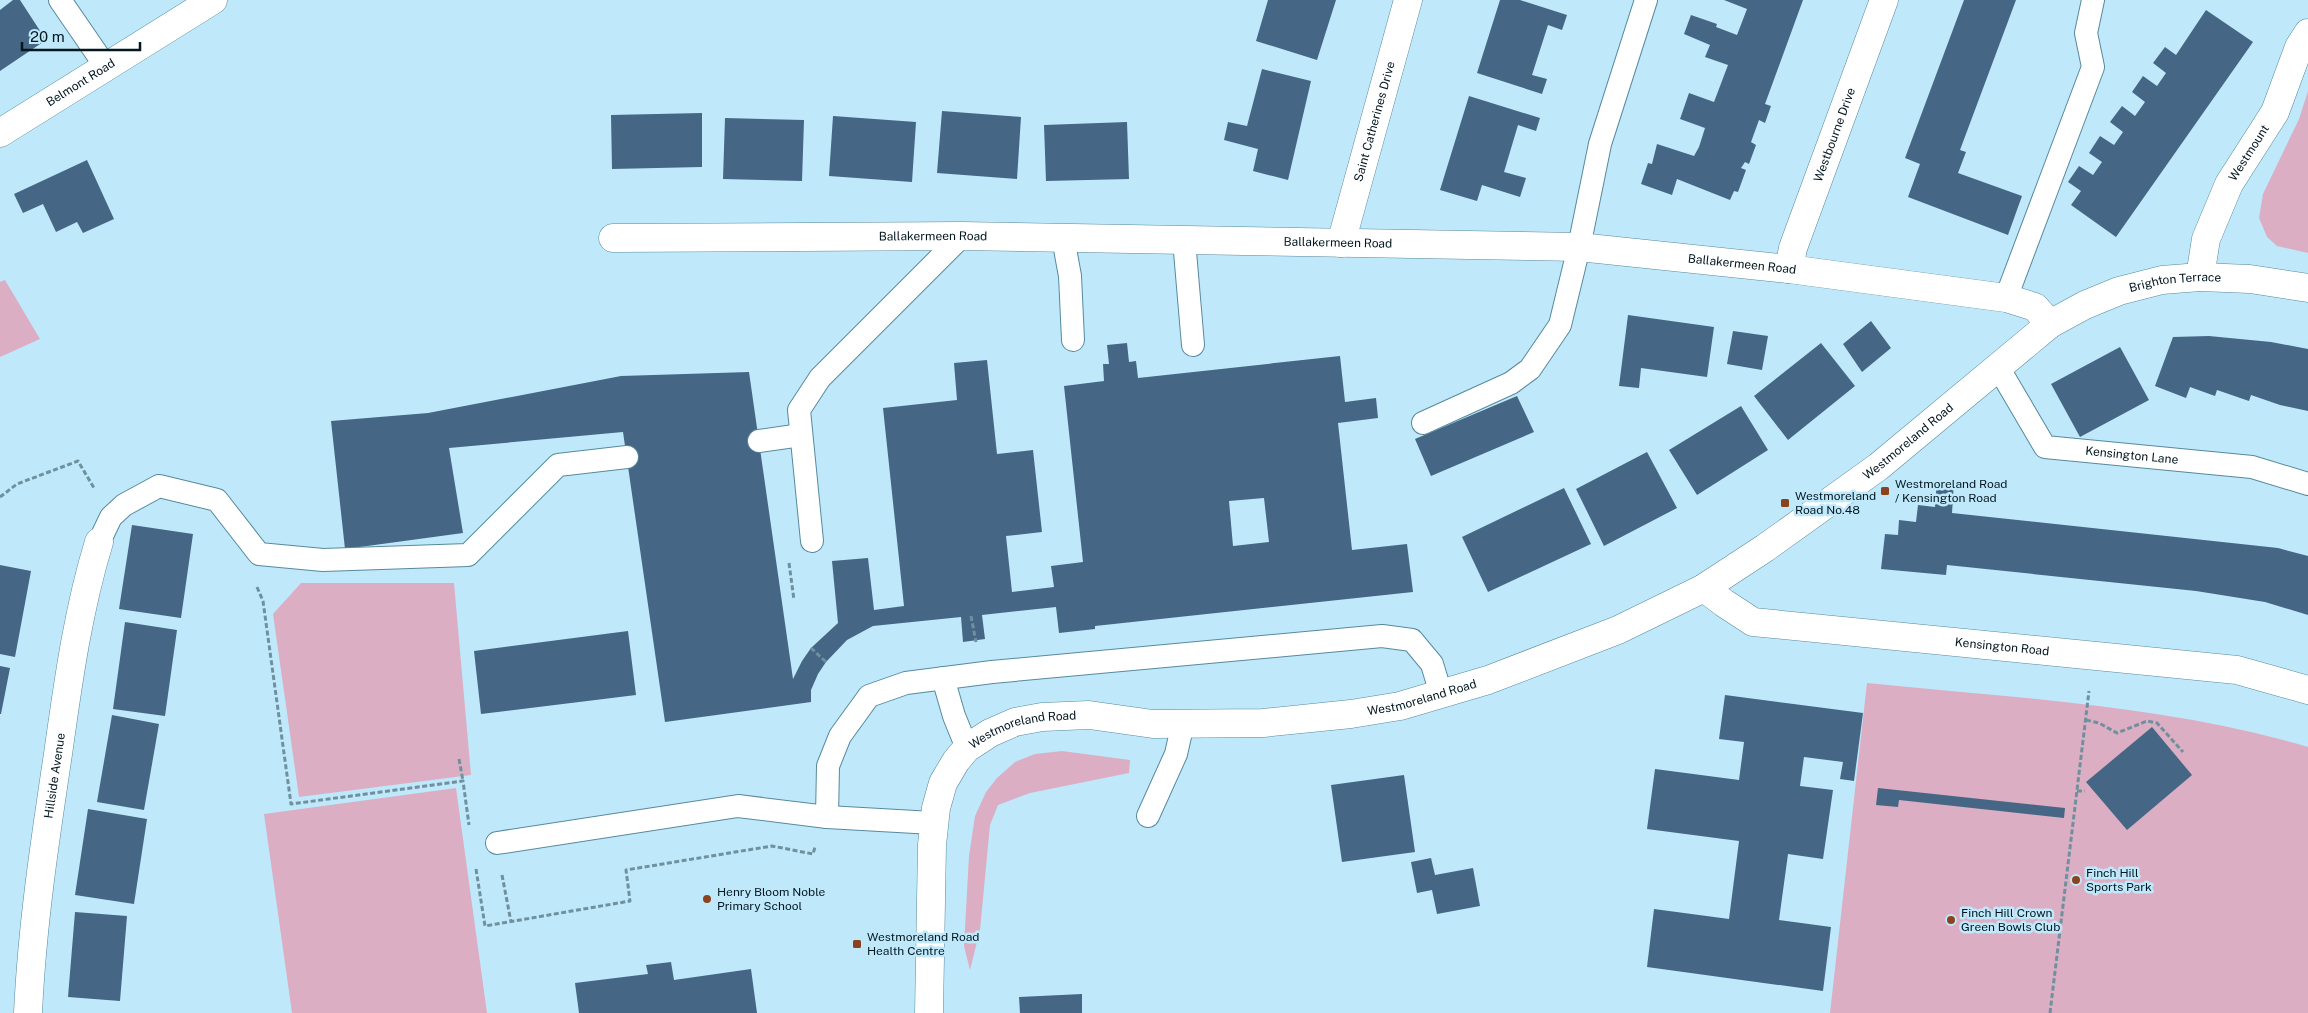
<svg xmlns="http://www.w3.org/2000/svg" width="2308" height="1013" font-family="'Public Sans',sans-serif">
	<style>
		.green { fill: #dbaec4 }
		.building { fill: #456684; fill-rule: evenodd }
		.lines { fill: none; stroke-linecap: round; stroke-linejoin: round }
		.lane-casing { stroke: #57899e; stroke-width: 24 }
		.street-casing { stroke: #57899e; stroke-width: 29 }
		.secondary-casing { stroke: #57899e; stroke-width: 29 }
		.path { stroke: #6f909d; stroke-width: 3; stroke-dasharray: 5 2.5; stroke-linecap: butt }
		.lane { stroke: #fff; stroke-width: 22 }
		.street { stroke: #fff; stroke-width: 28 }
		.secondary { stroke: #fff; stroke-width: 28 }
		.poi-dot { fill: #89431d; stroke: #bfe9fb; stroke-width: 2 }
		.labels { text-anchor: middle; stroke-width: 5; stroke-linejoin: round; paint-order: stroke }
		.street-label { font-size: 12px; fill: #03171f; stroke: #bfe9fb }
		.poi-label { font-size: 12px; fill: #03171f; stroke: #bfe9fb; text-anchor: start }
	</style>
	<rect width="100%" height="100%" fill="#bfe9fb"/>
	<!-- green -->
	<path class="green" d="M2308,91v162l-31,-7 -10,-9 -8,-19 4,-24 36,-75z
		M5,280l35,59 -40,18v-75z
		M301,583h153l17,192 -172,22 -26,-183z
		M1867,683c148,15 298,22 441,64v266h-478z
		M1062,751l68,9 -1,13 -99,20 -32,12 -8,20 -10,105 -10,40 -6,-24 5,-90 6,-40 11,-24 11,-14 18,-16 20,-8z
		M456,788l31,225h-195l-28,-199z"/>
	<!-- building -->
	<path class="building" d="M13,0h7l26,40 -46,31v-61z
		M1268,0h68l-19,60 -61,-19z
		M1500,0h20l47,15 -5,15 -14,-5 -16,50 15,4 -5,15 -65,-21z
		M1724,0h79l-38,104 6,2 -6,17 -6,-3 -8,22 5,3 -7,19 -4,-2 -4,6 5,2 -8,22 -4,-1 -4,9 -53,-21 -5,16 -31,-11 7,-21 4,1 5,-20 37,12 5,-9 6,-19 -25,-9 9,-26 25,9 14,-37 -23,-8 5,-12 -26,-11 7,-19 26,9 -1,3 21,8 10,-26z
		M1964,0h52l-56,150 6,2 -8,21 64,23 -14,39 -100,-38 12,-33 -15,-6z
		M2206,10l47,32 -137,195 -45,-32 10,-14 -13,-9 11,-16 14,9 9,-13 -13,-9 11,-17 14,9 9,-13 -13,-10 12,-16 13,10 10,-14 -13,-10 11,-16 14,10 9,-13 -13,-10 12,-16 11,8z
		M1262,69l49,12 -23,99 -35,-9 5,-22 -34,-9 4,-18 19,4z
		M1469,96l71,22 -4,13 -18,-6 -14,47 22,6 -6,19 -38,-12 -5,16 -37,-11z
		M942,111l79,6 -4,62 -80,-6z
		M702,113v54l-90,2 -1,-54z
		M833,116l83,6 -4,60 -83,-6z
		M725,118l79,2 -2,61 -79,-2z
		M1127,122l2,57 -83,2 -2,-56z
		M87,160l27,59 -31,14 -6,-11 -21,10 -13,-28 -20,9 -9,-19z
		M1628,315l86,12 -7,50 -66,-9 -2,20 -20,-2z
		M1871,321l20,27 -29,24 -19,-28z
		M1733,331l35,5 -6,34 -35,-6z
		M2209,336l62,6 37,7v62l-28,-6 -29,-10 -2,6 -32,-11 -2,6 -25,-9 -4,11 -31,-12 18,-49z
		M1127,343l2,19 7,-1 2,17 202,-22 5,46 31,-4 2,20 -40,5 14,127 55,-6 6,48 -318,34v3l-36,4 -3,-26 -74,8 3,24 -22,3 -2,-25 -88,9 -26,14 -21,22 -8,12 -7,16v12l-146,20 -42,-290 -174,16 14,85 -118,16 -14,-128 97,-8 193,-37 128,-4 44,307 9,-18 9,-13 27,-25 -6,-62 36,-3 6,52 30,-4 -21,-198 74,-8 -3,-37 33,-3 10,94 36,-4 9,82 -36,4 6,56 42,-5 -3,-21 32,-4 -19,-176 40,-5 -1,-17h6l-2,-19zM1264,498l5,44 -36,4 -4,-45z
		M1821,343l34,43 -67,54 -34,-44z
		M2120,347l29,53 -69,37 -29,-53z
		M1517,396l17,36 -103,44 -16,-37z
		M1741,406l27,44 -71,45 -28,-45z
		M1647,452l30,56 -73,38 -28,-57z
		M1937,480l17,2 -2,31 326,35 30,8v59l-43,-13 -69,-11 -249,-26 -1,10 -65,-6 4,-35 13,1 1,-15 17,2 2,-17 17,2z
		M1564,488l27,56 -103,48 -26,-55z
		M132,525l61,9 -12,84 -62,-9z
		M0,565l31,6 -16,86 -15,-3z
		M125,622l52,8 -12,86 -52,-7z
		M628,631l8,64 -155,19 -7,-63z
		M0,666l10,2 -9,46h-1z
		M1725,695l138,18 -9,68 -14,-2 3,-17 -39,-5 -4,29 33,4 -10,69 -35,-5 -9,66 52,7 -8,64 -176,-24 7,-58 75,10 10,-78 -92,-12 8,-60 84,11 5,-38 -25,-3z
		M112,715l47,9 -15,86 -47,-8z
		M2152,727l40,48 -65,55 -41,-48z
		M1404,775l11,77 -73,10 -11,-77z
		M1878,788l187,20 -1,10 -165,-18 -1,7 -22,-2z
		M88,809l59,10 -13,85 -59,-9z
		M1431,858l4,17 38,-7 7,38 -43,8 -5,-24 -15,3 -6,-31z
		M75,912l52,4 -7,85 -52,-4z
		M671,962l3,18 77,-11 6,44h-178l-4,-30 73,-9 -2,-9z
		M1082,994v19h-62l-1,-16z"/>
	<g class="lines">
		<!-- lane casing -->
		<g class="lane-casing">
			<g id="lane">
				<path d="M60,0l46,67"/>
				<path d="M1063,238l7,38 3,64"/>
				<path d="M1184,240l9,105"/>
				<path d="M2006,298l87,-231 -7,-34 7,-33"/>
				<path id="s1" d="M1998,367l47,80 207,20 56,17"/>
				<path d="M1423,423l88,-40 19,-14 30,-44 19,-78 21,-103 46,-144"/>
				<path d="M759,441l42,-6"/>
				<path d="M812,541l-13,-131 21,-32 142,-142"/>
				<path d="M99,542l12,-25 13,-12 35,-19 58,14 42,54 64,6 145,-5 90,-90 69,-8"/>
				<path d="M943,678l11,38 13,32"/>
				<path d="M1148,816l28,-62 7,-31"/>
				<path d="M827,817l1,-51 12,-30 29,-40 37,-13 86,-11 390,-36 30,4 20,24 9,30"/>
				<path d="M497,843l241,-37 89,11 106,6"/>
			</g>
		</g>
		<!-- street casing -->
		<g class="street-casing">
			<g id="street">
				<path id="s2" d="M0,133l213,-133"/>
				<path id="s3" d="M613,238l349,-2 617,11 210,22 217,29 29,9 15,17"/>
				<path id="s4" d="M1341,243l67,-243"/>
				<path id="s5" d="M1789,269l4,-21 91,-248"/>
				<path id="s6" d="M2200,277l6,-38 23,-55 46,-72 24,-65 9,-14"/>
				<path id="s7" d="M1704,588l20,15 29,19 484,48 71,20"/>
				<path id="s8" d="M28,1013c4,-87 17,-173 30,-259 10,-71 20,-144 41,-212"/>
			</g>
		</g>
		<!-- secondary casing -->
		<g class="secondary-casing">
			<g id="secondary">
				<path id="s9" d="M929,1013l3,-168 4,-37 7,-25 13,-22 11,-13 23,-15 25,-11 27,-5 47,-2 64,9 110,-1 88,-9 49,-8 88,-26 130,-50 86,-42 61,-40 113,-81 172,-143 35,-19 34,-14 43,-11 38,-3 50,2 58,9"/>
			</g>
		</g>
		<!-- path -->
		<path class="path" d="M0,497l17,-13 61,-23 16,27
			M789,563l5,37
			M257,587l6,14 28,203 172,-23 6,44
			M971,616l5,26
			M811,648l15,14
			M2086,720l13,3 18,10 30,-12 10,2 26,29
			M459,759l4,22
			M2077,791h8
			M476,869l9,57 145,-25 -4,-31 146,-24 41,8 2,-7
			M502,875l9,47
			M2050,1013l39,-322"/>
		<!-- lane -->
		<use href="#lane" class="lane"/>
		<!-- street -->
		<use href="#street" class="street"/>
		<!-- secondary -->
		<use href="#secondary" class="secondary"/>
	</g>
	<!-- markers -->
	<g class="poi-dot">
		<rect x="1880" y="486" width="10" height="10" rx="2.5"/>
		<rect x="1780" y="498" width="10" height="10" rx="2.5"/>
		<circle cx="2076" cy="880" r="5"/>
		<circle cx="707" cy="899" r="5"/>
		<circle cx="1951" cy="920" r="5"/>
		<rect x="852" y="939" width="10" height="10" rx="2.5"/>
	</g>
	<g class="labels">
		<!-- street labels -->
		<g class="street-label">
			<text dy="4" stroke="none"><textPath href="#s2" startOffset="95">Belmont Road</textPath></text>
			<text dy="4" stroke="none"><textPath href="#s4" startOffset="126">Saint Catherines Drive</textPath></text>
			<text dy="4" stroke="none"><textPath href="#s5" startOffset="142">Westbourne Drive</textPath></text>
			<text dy="4" stroke="none"><textPath href="#s6" startOffset="135">Westmount</textPath></text>
			<text dy="4" stroke="none"><textPath href="#s3" startOffset="320">Ballakermeen Road</textPath></text>
			<text dy="4" stroke="none"><textPath href="#s3" startOffset="725">Ballakermeen Road</textPath></text>
			<text dy="4" stroke="none"><textPath href="#s3" startOffset="1130">Ballakermeen Road</textPath></text>
			<text dy="4" stroke="none"><textPath href="#s9" startOffset="1612">Brighton Terrace</textPath></text>
			<text dy="4" stroke="none"><textPath href="#s9" startOffset="1294">Westmoreland Road</textPath></text>
			<text dy="4" stroke="none"><textPath href="#s1" startOffset="180">Kensington Lane</textPath></text>
			<text dy="4" stroke="none"><textPath href="#s7" startOffset="310">Kensington Road</textPath></text>
			<text dy="4" stroke="none"><textPath href="#s9" startOffset="739">Westmoreland Road</textPath></text>
			<text dy="4" stroke="none"><textPath href="#s9" startOffset="334">Westmoreland Road</textPath></text>
			<text dy="4" stroke="none"><textPath href="#s8" startOffset="239">Hillside Avenue</textPath></text>
		</g>
		<!-- poi labels -->
		<g class="poi-label">
			<text x="1895" y="488">Westmoreland Road<tspan x="1895" dy="14">/ Kensington Road</tspan></text>
			<text x="1795" y="500">Westmoreland<tspan x="1795" dy="14">Road No.48</tspan></text>
			<text x="2086" y="877">Finch Hill<tspan x="2086" dy="14">Sports Park</tspan></text>
			<text x="717" y="896">Henry Bloom Noble<tspan x="717" dy="14">Primary School</tspan></text>
			<text x="1961" y="917">Finch Hill Crown<tspan x="1961" dy="14">Green Bowls Club</tspan></text>
			<text x="867" y="941">Westmoreland Road<tspan x="867" dy="14">Health Centre</tspan></text>
		</g>
	</g>
	<!-- scale -->
	<path d="M22 42v8h118v-8" fill="none" stroke="#03171f" stroke-width="2.5"/>
	<text x="30" y="42" font-size="15" fill="#03171f" stroke="#bfe9fb" stroke-width="4" paint-order="stroke">20 m</text>
</svg>
